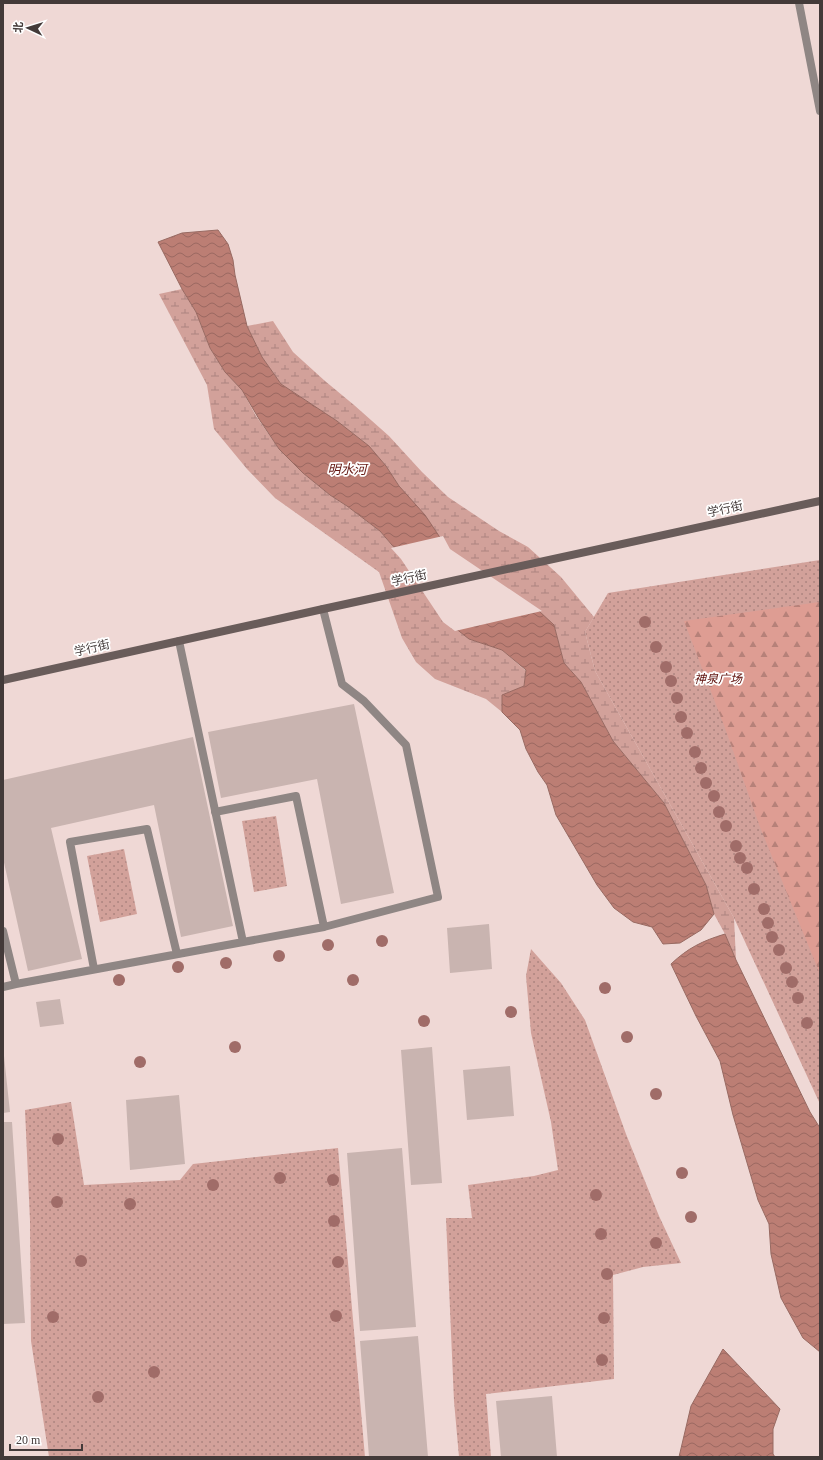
<svg xmlns="http://www.w3.org/2000/svg" width="823" height="1460" font-family="'Times New Roman','Noto Sans SC',serif">
	<style>
		.green { fill: url(#green-dots) }
		.forest { fill: url(#forest-firs) }
		.wetland { fill: url(#wetland-marsh) }
		.water { fill: url(#water-waves); stroke: #986a62 }
		.pier { fill: #efd8d5 }
		.building { fill: #c9b4b0 }
		.lines { fill: none; stroke-linecap: round; stroke-linejoin: round }
		.lane { stroke: #8f8684; stroke-width: 8 }
		.street { stroke: #8f8684; stroke-width: 8 }
		.secondary { stroke: #695c5a; stroke-width: 8 }
		.tree { fill: #a06c68 }
		.labels { text-anchor: middle; stroke-width: 3.5; stroke-linejoin: round; paint-order: stroke }
		.street-label { font-size: 12px; fill: #433a39; stroke: #fff }
		.park-label { font-size: 12px; font-style: italic; fill: #60130e; stroke: #fff }
		.water-label { font-size: 13px; font-style: italic; fill: #641711; stroke: #fff }
	</style>
	<defs>
		<pattern id="green-dots" width="8" height="8" patternUnits="userSpaceOnUse"><rect width="8" height="8" fill="#d2a19a"/><path d="M2 2h.1M6 6h.1" fill="none" stroke="#ac847f" stroke-width="1.8" stroke-linecap="round"/></pattern>
		<pattern id="forest-firs" width="22" height="20" patternUnits="userSpaceOnUse"><rect width="22" height="20" fill="#de9d93"/><path d="M5 1l3.5 6h-7zM16 11l3.5 6h-7z" fill="#b68179"/></pattern>
		<pattern id="wetland-marsh" width="20" height="14" patternUnits="userSpaceOnUse"><rect width="20" height="14" fill="#d2a19a"/><path d="M1 5h8M5 5V1M11 12h8M15 12V8" fill="none" stroke="#ac847f"/></pattern>
		<pattern id="water-waves" width="16" height="10" patternUnits="userSpaceOnUse"><rect width="16" height="10" fill="#bc7e74"/><path d="M0 5q4-4 8 0t8 0" fill="none" stroke="#9a6860"/></pattern>
	</defs>
	<rect width="100%" height="100%" fill="#efd8d5"/>
	<!-- green -->
	<path class="green" d="M820,560v544l-86,-186 -139,-247 -10,-39 23,-39z
		M276,816l11,70 -33,6 -12,-71z
		M124,849l13,65 -37,8 -13,-66z
		M531,949l30,34 24,37 41,114 33,82 22,47 -38,4 -30,8 1,104 -128,15 5,63h-32l-5,-56 -8,-183h26l-4,-33 66,-9 24,-6 -7,-48 -20,-89 -5,-57z
		M71,1102l13,83 96,-5 13,-16 145,-16 27,309h-316l-18,-116 -1,-120 -5,-111z"/>
	<!-- forest -->
	<path class="forest" d="M820,602v372l-60,-147 -35,-99 -41,-107z"/>
	<!-- wetland -->
	<path class="wetland" d="M182,289l14,23 14,36 15,24 17,18 14,26 23,33 24,24 27,22 17,11 33,25 89,108 33,11 24,21 -2,15 -22,10v16l-16,-13 -51,-20 -19,-17 -14,-24 -23,-66 -104,-74 -28,-29 -33,-40 -7,-44 -48,-91z
		M273,321l20,31 32,29 29,24 35,31 33,36 26,25 51,34 29,16 33,30 33,40 -9,15 10,39 139,247 2,42 -11,-26 -11,-20 -8,-29 -42,-82 -51,-62 -32,-59 -17,-19 -10,-38 -105,-74 -50,-65 -13,-20 -17,-20 -32,-25 -56,-37 -19,-27 -15,-31z"/>
	<!-- water -->
	<path class="water" d="M218,230l10,14 5,16 2,15 12,51 15,31 19,27 56,37 32,25 17,20 13,20 26,29 24,36 90,60 15,14 10,38 17,19 32,59 51,62 42,82 8,29 -13,16 -21,13 -17,1 -11,-17 -19,-5 -19,-14 -17,-23 -41,-70 -9,-30 -9,-13 -12,-23 -6,-19 -18,-18v-17l22,-9 2,-16 -24,-20 -33,-11 -24,-19 -42,-62 -23,-27 -33,-25 -17,-11 -27,-22 -24,-24 -20,-30 -17,-29 -17,-18 -15,-24 -14,-36 -14,-23 -24,-47 24,-9z
		M725,934l11,26 74,152 10,16v224l-17,-14 -22,-40 -10,-44 -2,-30 -11,-24 -25,-85 -13,-54 -24,-45 -25,-52c17,-16 31,-23 54,-30z
		M723,1349l57,60 -7,20v25l2,3h-96l12,-51z"/>
	<!-- pier -->
	<path class="pier" d="M443,536l7,13 92,62 -87,20 -12,-9 -42,-63 -10,-11z"/>
	<!-- building -->
	<path class="building" d="M354,704l40,189 -53,11 -24,-125 -96,19 -13,-66z
		M193,737l40,189 -52,11 -27,-132 -103,23 31,131 -54,12 -25,-113v-78z
		M489,924l3,45 -42,4 -3,-45z
		M60,999l4,25 -24,3 -4,-25z
		M432,1047l10,136 -31,2 -10,-135z
		M3,1056h1l6,56 -7,1z
		M510,1066l4,50 -47,4 -4,-50z
		M179,1095l6,69 -55,6 -4,-70z
		M3,1122h9l13,201 -22,1z
		M402,1148l14,179 -56,4 -13,-178z
		M418,1336l10,121h-59l-9,-116z
		M552,1396l5,61h-56l-5,-56z"/>
	<g class="lines">
		<!-- lane -->
		<path class="lane" d="M179,641l64,301
			M215,812l81,-16 28,131
			M3,931l13,53 -13,3
			M94,969l-24,-127 77,-13 30,125
			M16,984l308,-57 114,-30 -32,-152 -42,-44 -22,-17 -19,-75"/>
		<!-- street -->
		<path class="street" d="M799,3l21,108"/>
		<!-- secondary -->
		<path class="secondary" d="M3,680l320,-71 497,-108"/>
	</g>
	<!-- trees -->
	<g class="tree">
		<circle cx="645" cy="622" r="6"/>
		<circle cx="656" cy="647" r="6"/>
		<circle cx="666" cy="667" r="6"/>
		<circle cx="671" cy="681" r="6"/>
		<circle cx="677" cy="698" r="6"/>
		<circle cx="681" cy="717" r="6"/>
		<circle cx="687" cy="733" r="6"/>
		<circle cx="695" cy="752" r="6"/>
		<circle cx="701" cy="768" r="6"/>
		<circle cx="706" cy="783" r="6"/>
		<circle cx="714" cy="796" r="6"/>
		<circle cx="719" cy="812" r="6"/>
		<circle cx="726" cy="826" r="6"/>
		<circle cx="736" cy="846" r="6"/>
		<circle cx="740" cy="858" r="6"/>
		<circle cx="747" cy="868" r="6"/>
		<circle cx="754" cy="889" r="6"/>
		<circle cx="764" cy="909" r="6"/>
		<circle cx="768" cy="923" r="6"/>
		<circle cx="772" cy="937" r="6"/>
		<circle cx="382" cy="941" r="6"/>
		<circle cx="328" cy="945" r="6"/>
		<circle cx="779" cy="950" r="6"/>
		<circle cx="279" cy="956" r="6"/>
		<circle cx="226" cy="963" r="6"/>
		<circle cx="178" cy="967" r="6"/>
		<circle cx="786" cy="968" r="6"/>
		<circle cx="119" cy="980" r="6"/>
		<circle cx="353" cy="980" r="6"/>
		<circle cx="792" cy="982" r="6"/>
		<circle cx="605" cy="988" r="6"/>
		<circle cx="798" cy="998" r="6"/>
		<circle cx="511" cy="1012" r="6"/>
		<circle cx="424" cy="1021" r="6"/>
		<circle cx="807" cy="1023" r="6"/>
		<circle cx="627" cy="1037" r="6"/>
		<circle cx="235" cy="1047" r="6"/>
		<circle cx="140" cy="1062" r="6"/>
		<circle cx="656" cy="1094" r="6"/>
		<circle cx="58" cy="1139" r="6"/>
		<circle cx="682" cy="1173" r="6"/>
		<circle cx="280" cy="1178" r="6"/>
		<circle cx="333" cy="1180" r="6"/>
		<circle cx="213" cy="1185" r="6"/>
		<circle cx="596" cy="1195" r="6"/>
		<circle cx="57" cy="1202" r="6"/>
		<circle cx="130" cy="1204" r="6"/>
		<circle cx="691" cy="1217" r="6"/>
		<circle cx="334" cy="1221" r="6"/>
		<circle cx="601" cy="1234" r="6"/>
		<circle cx="656" cy="1243" r="6"/>
		<circle cx="81" cy="1261" r="6"/>
		<circle cx="338" cy="1262" r="6"/>
		<circle cx="607" cy="1274" r="6"/>
		<circle cx="336" cy="1316" r="6"/>
		<circle cx="53" cy="1317" r="6"/>
		<circle cx="604" cy="1318" r="6"/>
		<circle cx="602" cy="1360" r="6"/>
		<circle cx="154" cy="1372" r="6"/>
		<circle cx="98" cy="1397" r="6"/>
	</g>
	<g class="labels">
		<!-- street labels -->
		<g class="street-label">
			<text transform="translate(725 509) rotate(-12)" y="4">学行街</text>
			<text transform="translate(409 578) rotate(-12)" y="4">学行街</text>
			<text transform="translate(92 648) rotate(-13)" y="4">学行街</text>
		</g>
		<!-- park labels -->
		<g class="park-label">
			<text x="718" y="683">神泉广场</text>
		</g>
		<!-- water labels -->
		<g class="water-label">
			<text x="347" y="474">明水河</text>
		</g>
	</g>
	<!-- border -->
	<rect width="823" height="1460" fill="none" stroke="#433a39" stroke-width="8"/>
	<!-- north arrow -->
	<g transform="translate(28 28) rotate(274)" stroke="#ffffff" stroke-width="3" paint-order="stroke">
	<path d="M0-3L7 15L0 10L-7 15Z" fill="#433a39"/>
	<text y="-6" font-size="11" font-weight="bold" text-anchor="middle" fill="#433a39">北</text>
	</g>
	<!-- scale -->
	<path d="M10 1444v6h72v-6" fill="none" stroke="#433a39" stroke-width="2"/>
	<text x="16" y="1444" font-size="12" fill="#433a39" stroke="#ffffff" stroke-width="3" paint-order="stroke">20 m</text>
</svg>
